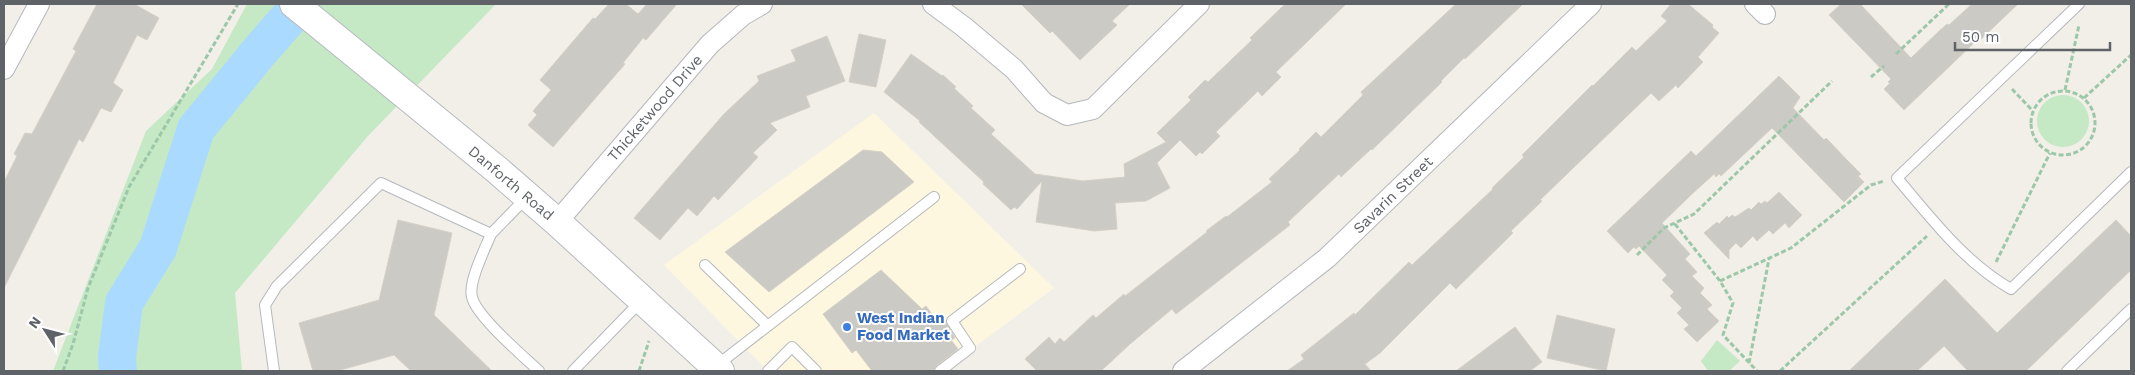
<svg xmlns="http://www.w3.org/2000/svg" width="2135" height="375" font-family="'Work Sans',sans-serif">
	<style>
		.commercial { fill: #fef7e0 }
		.green { fill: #c5e8c5 }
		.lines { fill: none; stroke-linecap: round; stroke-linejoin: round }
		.river { stroke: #aadaff; stroke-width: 38 }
		.building { fill: #cccac5; stroke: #d6d1c6 }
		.lane-casing { stroke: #b5b8bc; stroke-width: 12 }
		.street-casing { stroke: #b5b8bc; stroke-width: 22 }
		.secondary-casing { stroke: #b6babf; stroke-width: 30 }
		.path { stroke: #9cc7a9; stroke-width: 3; stroke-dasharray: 5 2.5; stroke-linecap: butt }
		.lane { stroke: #fff; stroke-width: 10 }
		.street { stroke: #fff; stroke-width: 20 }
		.secondary { stroke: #fff; stroke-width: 28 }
		.shop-dot { fill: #3f7fe0; stroke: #fff; stroke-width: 2 }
		.labels { text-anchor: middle; stroke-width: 4; stroke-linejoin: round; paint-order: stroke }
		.street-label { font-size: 15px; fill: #5f6368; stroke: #fff }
		.shop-label { font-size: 15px; font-weight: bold; fill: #366cbe; stroke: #fff; text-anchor: start }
	</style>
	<rect width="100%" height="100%" fill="#f1efe8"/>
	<!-- commercial -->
	<path class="commercial" d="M874,113l180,175 -112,83h-174l-104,-106z"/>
	<!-- green -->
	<path class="green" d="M247,4h249l-129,133 -132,156 7,78h-189l93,-240 66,-62z
		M2037 121a26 26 0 1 1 52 0a26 26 0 1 1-52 0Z
		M1717,340l23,21 -11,10h-21l-7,-10z"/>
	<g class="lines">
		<!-- river -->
		<path class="river" d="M118,371l-1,-14 7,-54 34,-55 38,-119 63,-77 42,-48"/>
	</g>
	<!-- building -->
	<path class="building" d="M97,4h37l25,14 -12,22 -10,-5 -24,48 10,7 -12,22 -10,-4 -18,34 -4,-3 -75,149v-106l13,-26 -3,-2 11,-21 7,1 44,-83 -3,-2z
		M609,4h17l12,10 9,-10h30l-31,36 -3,-2 -20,25 2,1 -72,83 -25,-22 9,-10 -4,-4 18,-21 -11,-10 53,-62 2,1z
		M1021,4h109l-18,17 5,4 -37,35 -28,-29 -2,2z
		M1285,4h61l-70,68 5,5 -19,19 -4,-5 -42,41 4,4 -18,18 -2,-2 -4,4 -16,-16 -23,23 13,25 -24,13 -31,2 2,26 -23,2 -58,-9 6,-41 -25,28 -3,-2 -3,3 -28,-26 1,-2 -65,-60 1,-1 -36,-29 27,-38 31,22 1,-1 13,12 -2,1 19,18 -2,2 24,22 -4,4 44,40 48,7 42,-4 -1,-13 42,-22 -9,-9 34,-33 -3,-3 17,-17 3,2 44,-42 -2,-2z
		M1456,4h67l-58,55 -1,-1 -23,23 1,1 -70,68 -1,-1 -30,28 -2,-3 -51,48 2,3 -114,89 -4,-5 -42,35 -29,27h-64l-12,-12 24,-22 6,7 5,-6 4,4 29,-27 3,3 28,-24 1,2 82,-64 -1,-1 20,-15 1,1 45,-35 -3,-3 31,-29 -1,-1 17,-17 5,5 42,-42 -2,-3z
		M1671,4h17l25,21 -1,2 7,6 -21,24 5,5 -25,26 -2,-3 -17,16 -8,-8 -111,107 2,1 -31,30 2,2 -57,56 -6,-6 -70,70 -15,11 6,7h-84l17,-12 -3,-4 53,-42 1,2 54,-53 3,3 81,-76 -1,-1 32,-31 -2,-2 70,-70 1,1 39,-39 4,4 31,-30 -6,-5z
		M1841,4h19l51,54 26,-25 10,-9 2,1 23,-21h46l-41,39 -1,-2 -72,69 -20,-21 6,-6 -2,-1 3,-3 -62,-64z
		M859,34l27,6 -10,47 -27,-5z
		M827,36l18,45 -39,15 4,11 -40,16 7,7 -24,23 5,4 -40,43 -4,-4 -17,20 -9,-8 -28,32 -26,-22 89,-103 36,-34 -2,-5 39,-15 -5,-11z
		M1779,76l21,21 -7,11 31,32 2,-2 22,23 13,13 -3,2 6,6 -20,20 -72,-74 -51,48 -2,-2 -3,3 -2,-3 -22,20 -30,29 28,31 -5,5 12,13 -5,4 12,12 -4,5 12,12 -5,4 12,12 -22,21 -13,-13 5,-4 -12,-12 5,-5 -12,-12 4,-4 -12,-12 5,-5 -28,-29 -3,3 -2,-2 -6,6 -21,-22 84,-80 5,5z
		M863,150l19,2 32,30 -145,110 -44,-40z
		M1779,192l23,23 -13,13 -4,-5 -12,11 -4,-4 -12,11 -4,-5 -12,12 -5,-5 -7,7v9l-25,-26 13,-11 2,2 8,-8 2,2 3,-3 3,2 14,-9 2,2 8,-8 2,2 4,-3 2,2z
		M398,220l54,13 -18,82 58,56h-81l-17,-16 -57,16h-24l-14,-48 80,-23z
		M2116,220l15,16v34l-105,101h-58l-24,-25 -27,25h-68l96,-92 52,54z
		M881,270l41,39 4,-3 9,12 6,-4 14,24 -4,2 7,9 -22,17 -3,5h-61l-16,-21 -4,3 -29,-39z
		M1557,315l58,14 -9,42 -59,-13z
		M1515,327l27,35 -12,9h-74z"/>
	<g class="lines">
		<!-- lane casing -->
		<g class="lane-casing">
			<path id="lane" d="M2079,4l-182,174c34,40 68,85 114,111l120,-117
				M491,234c-6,15 -23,48 -19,63 4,19 51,59 67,74
				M705,265l63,61
				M716,366l218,-169
				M274,371l-9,-66 12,-19 104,-103 110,51 36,-37
				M573,371l69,-71
				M768,371l24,-24 24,24
				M940,371l30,-23 -18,-27 68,-52
				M2067,371l64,-62"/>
		</g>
		<!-- street casing -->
		<g class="street-casing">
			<path id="street" d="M933,4l31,23 50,42 30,34 23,12 26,-6 106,-105
				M1755,4l10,10
				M4,69l35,-65
				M557,222l153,-178 33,-29 19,-11
				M1183,371l144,-113 264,-254"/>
		</g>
		<!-- secondary casing -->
		<g class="secondary-casing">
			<path id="secondary" d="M294,4l202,165 61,53 163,149"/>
		</g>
		<!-- path -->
		<path class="path" d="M1896,54l53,-50
			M1871,77l13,-11
			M2012,89l20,21
			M2065,90l14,-65
			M2031 123a32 32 0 1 1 64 0a32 32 0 1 1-64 0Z
			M2084,98l47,-43
			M1675,224l45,57 13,22 -10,32 34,36
			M1637,255l27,-27 30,-14 138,-133
			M1996,262l54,-109
			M1720,281l71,-33 80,-63 13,-4
			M1749,363l20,-104
			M63,371l10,-27 15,-56 41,-101 109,-183
			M639,371l10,-30
			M1780,371l147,-135"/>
		<!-- lane -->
		<use href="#lane" class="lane"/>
		<!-- street -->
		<use href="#street" class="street"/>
		<!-- secondary -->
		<use href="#secondary" class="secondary"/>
	</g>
	<!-- markers -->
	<circle class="shop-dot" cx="847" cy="327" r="5"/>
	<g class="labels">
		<!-- street labels -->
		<g class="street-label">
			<text transform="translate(655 108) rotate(-49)" y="5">Thicketwood Drive</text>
			<text transform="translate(511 183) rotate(40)" y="5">Danforth Road</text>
			<text transform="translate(1393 195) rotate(-44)" y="5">Savarin Street</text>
		</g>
		<!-- shop labels -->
		<g class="shop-label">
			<text x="857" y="323">West Indian<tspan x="857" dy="17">Food Market</tspan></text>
		</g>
	</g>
	<!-- border -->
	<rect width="2135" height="375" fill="none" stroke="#5f6368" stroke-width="10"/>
	<!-- north arrow -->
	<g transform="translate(45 330) rotate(306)" stroke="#ffffff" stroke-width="4" paint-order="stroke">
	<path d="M0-4L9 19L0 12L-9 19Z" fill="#5f6368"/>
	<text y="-8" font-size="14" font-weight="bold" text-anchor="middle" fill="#5f6368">N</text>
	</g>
	<!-- scale -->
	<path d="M1955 42v8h155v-8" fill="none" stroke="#5f6368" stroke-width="2.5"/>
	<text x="1962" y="42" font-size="15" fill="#5f6368" stroke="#ffffff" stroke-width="4" paint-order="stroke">50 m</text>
</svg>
